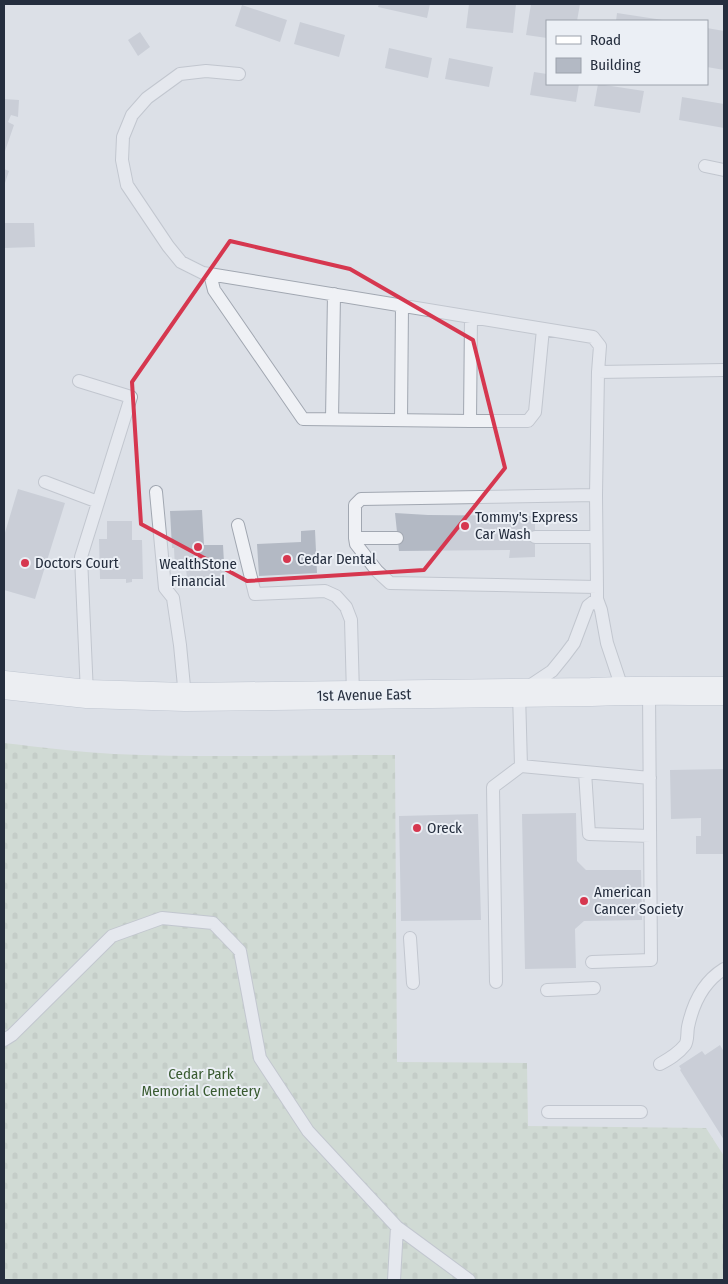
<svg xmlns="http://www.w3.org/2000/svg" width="728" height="1284" font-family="'Fira Sans Condensed',sans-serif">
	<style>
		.cemetery { fill: url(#cemetery-stones) }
		.building { fill: #b3b9c4 }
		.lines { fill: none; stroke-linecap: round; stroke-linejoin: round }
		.service-casing { stroke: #a1a7b1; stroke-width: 14 }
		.primary-casing { stroke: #9ba5b4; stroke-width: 29 }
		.service { stroke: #eff1f5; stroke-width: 12 }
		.primary { stroke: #fff; stroke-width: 28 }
		.marked { fill: none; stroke: #d6374f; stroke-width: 4; stroke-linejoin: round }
		.poi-dot { fill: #d6374f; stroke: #ebeff5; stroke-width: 2 }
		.labels { text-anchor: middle; stroke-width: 4; stroke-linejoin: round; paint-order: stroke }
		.poi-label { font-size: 15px; fill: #252e3e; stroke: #ebeff5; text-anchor: start }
		.street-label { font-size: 15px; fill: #252e3e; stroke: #ebeff5 }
		.park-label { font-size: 15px; fill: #395b31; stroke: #ebeff5 }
	</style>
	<defs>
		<pattern id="cemetery-stones" width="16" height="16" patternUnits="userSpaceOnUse" patternTransform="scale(1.25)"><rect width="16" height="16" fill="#c2d2bc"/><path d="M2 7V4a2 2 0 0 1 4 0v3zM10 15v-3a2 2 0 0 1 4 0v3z" fill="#a7b5a3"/></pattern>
	</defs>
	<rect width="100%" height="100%" fill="#dce0e7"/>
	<!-- cemetery -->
	<path class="cemetery" d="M4,743c36,4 73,9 110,11 93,4 187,1 281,1l2,307 130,1 1,63 178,2 18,28v124h-720z"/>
	<!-- building -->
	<path class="building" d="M379,4h51l-3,14 -49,-11z
		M469,4h47l-3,29 -47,-5z
		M531,4h49l-3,17h-30v17l-21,-3z
		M242,5l45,15 -7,22 -45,-16z
		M617,13l46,7v1h-47z
		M300,22l45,13 -6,22 -45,-13z
		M707,28l17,3v39l-17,-3z
		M140,32l10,15 -12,9 -10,-16z
		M389,48l43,10 -4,20 -43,-10z
		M449,58l44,9 -4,20 -44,-8z
		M534,72l13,2v10h32l-3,18 -46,-7z
		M598,84l46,7 -4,22 -46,-7z
		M682,97l42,7v24l-45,-8z
		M4,99l15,1 -1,17 -7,-2 -3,7 6,3 -10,29z
		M4,169l5,2 -5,15z
		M4,223h30l1,24 -31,1z
		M18,489l47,14 -30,96 -31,-9v-54z
		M202,510l2,35h19l2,35 -19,2v-4l-19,1 -1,-11 -11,1 -1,-21h-2l-2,-37z
		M395,513l33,2 107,1v41l-26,1 1,-8 -111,1z
		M107,521h25v19h10l1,39h-11v3l-6,1v-4h-26l-1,-40h8z
		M315,530l2,43 -58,3 -2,-32 44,-2v-11z
		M724,769v85h-28v-18h5v-18l-30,1 -1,-49z
		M576,813l1,48 9,9h55l1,50 -58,1 -9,8 1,39 -51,1 -3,-155z
		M478,814l3,106 -80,1 -2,-105z
		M720,1045l4,7v88l-44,-70 1,-1 -2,-3 23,-15 3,4z"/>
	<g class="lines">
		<!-- service casing -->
		<g class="service-casing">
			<path id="service" d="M239,74l-33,-3 -26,3 -33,24 -15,17 -9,22 -1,23 5,25 41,61 13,16 22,11 390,64 7,9 -2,26 -2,123 1,92
				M705,166l19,4
				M210,274l4,16 89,129 167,2h58l7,-9 8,-83
				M598,372l126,-2
				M79,381l52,16 -50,160 6,137
				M332,419l2,-125
				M401,420l1,-115
				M470,421l1,-104
				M45,482l53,20
				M156,492l9,96 8,10 7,47 5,52
				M596,495l-235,4 -6,6v33l1,6 21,27 13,12 207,4v12l4,11 6,33 16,48
				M238,525l17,69 70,-3 11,5 10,11 5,13 2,75
				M535,537h61
				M355,538h42
				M530,691l1,-6 21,-14 13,-16 9,-12 14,-37 9,-7
				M521,766l129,12
				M585,772l4,62 61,2
				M410,938l3,45
				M592,962l59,-2 -2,-268
				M496,982l-3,-195 28,-21 -2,-73
				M547,990l47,-2
				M4,1040l8,-5 100,-99 50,-18 51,5 27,28 20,107 48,73 89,96 72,53
				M660,1064c9,-5 18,-10 25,-19 3,-4 2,-13 3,-18 5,-24 15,-45 36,-58
				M548,1112h93
				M394,1280l3,-53"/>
		</g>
		<!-- primary casing -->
		<g class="primary-casing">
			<path id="primary" d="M4,685l83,9 98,3 406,-5c44,-2 89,-1 133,-1"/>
		</g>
		<!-- service -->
		<use href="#service" class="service"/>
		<!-- primary -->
		<use href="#primary" class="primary"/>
	</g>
	<!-- marked area -->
	<path d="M0 0H728V1284H0ZM230,241l120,28 123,71 32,128 -81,102 -177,11 -106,-57 -9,-142z" fill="#dce0e7" fill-opacity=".55" fill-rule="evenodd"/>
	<path class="marked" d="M230,241l120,28 123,71 32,128 -81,102 -177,11 -106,-57 -9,-142z"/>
	<!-- markers -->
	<g class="poi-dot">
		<circle cx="465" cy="526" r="5"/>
		<circle cx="198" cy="547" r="5"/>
		<circle cx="287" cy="559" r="5"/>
		<circle cx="25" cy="563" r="5"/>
		<circle cx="417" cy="828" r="5"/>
		<circle cx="584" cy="901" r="5"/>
	</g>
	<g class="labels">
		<!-- poi labels -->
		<g class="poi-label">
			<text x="475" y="522">Tommy's Express<tspan x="475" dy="17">Car Wash</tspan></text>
			<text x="297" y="564">Cedar Dental</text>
			<text x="35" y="568">Doctors Court</text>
			<text x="198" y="569" text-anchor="middle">WealthStone<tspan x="198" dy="17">Financial</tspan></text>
			<text x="427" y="833">Oreck</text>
			<text x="594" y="897">American<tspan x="594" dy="17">Cancer Society</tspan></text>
		</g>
		<!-- street labels -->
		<g class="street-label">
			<text transform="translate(364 695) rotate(-1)" y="5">1st Avenue East</text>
		</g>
		<!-- park labels -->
		<g class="park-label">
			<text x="201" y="1079">Cedar Park<tspan x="201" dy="17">Memorial Cemetery</tspan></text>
		</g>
	</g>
	<!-- border -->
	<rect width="728" height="1284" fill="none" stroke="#252e3e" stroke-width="10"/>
	<!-- legend -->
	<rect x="546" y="20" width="162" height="65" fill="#ebeff5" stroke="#9ca2ac"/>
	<rect x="556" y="36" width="25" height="8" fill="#ffffff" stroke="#9ca2ac"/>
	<text x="590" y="45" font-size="15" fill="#252e3e">Road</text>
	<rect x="556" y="58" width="25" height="15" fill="#b3b9c4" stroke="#9ca2ac"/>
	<text x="590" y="70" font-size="15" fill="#252e3e">Building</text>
</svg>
